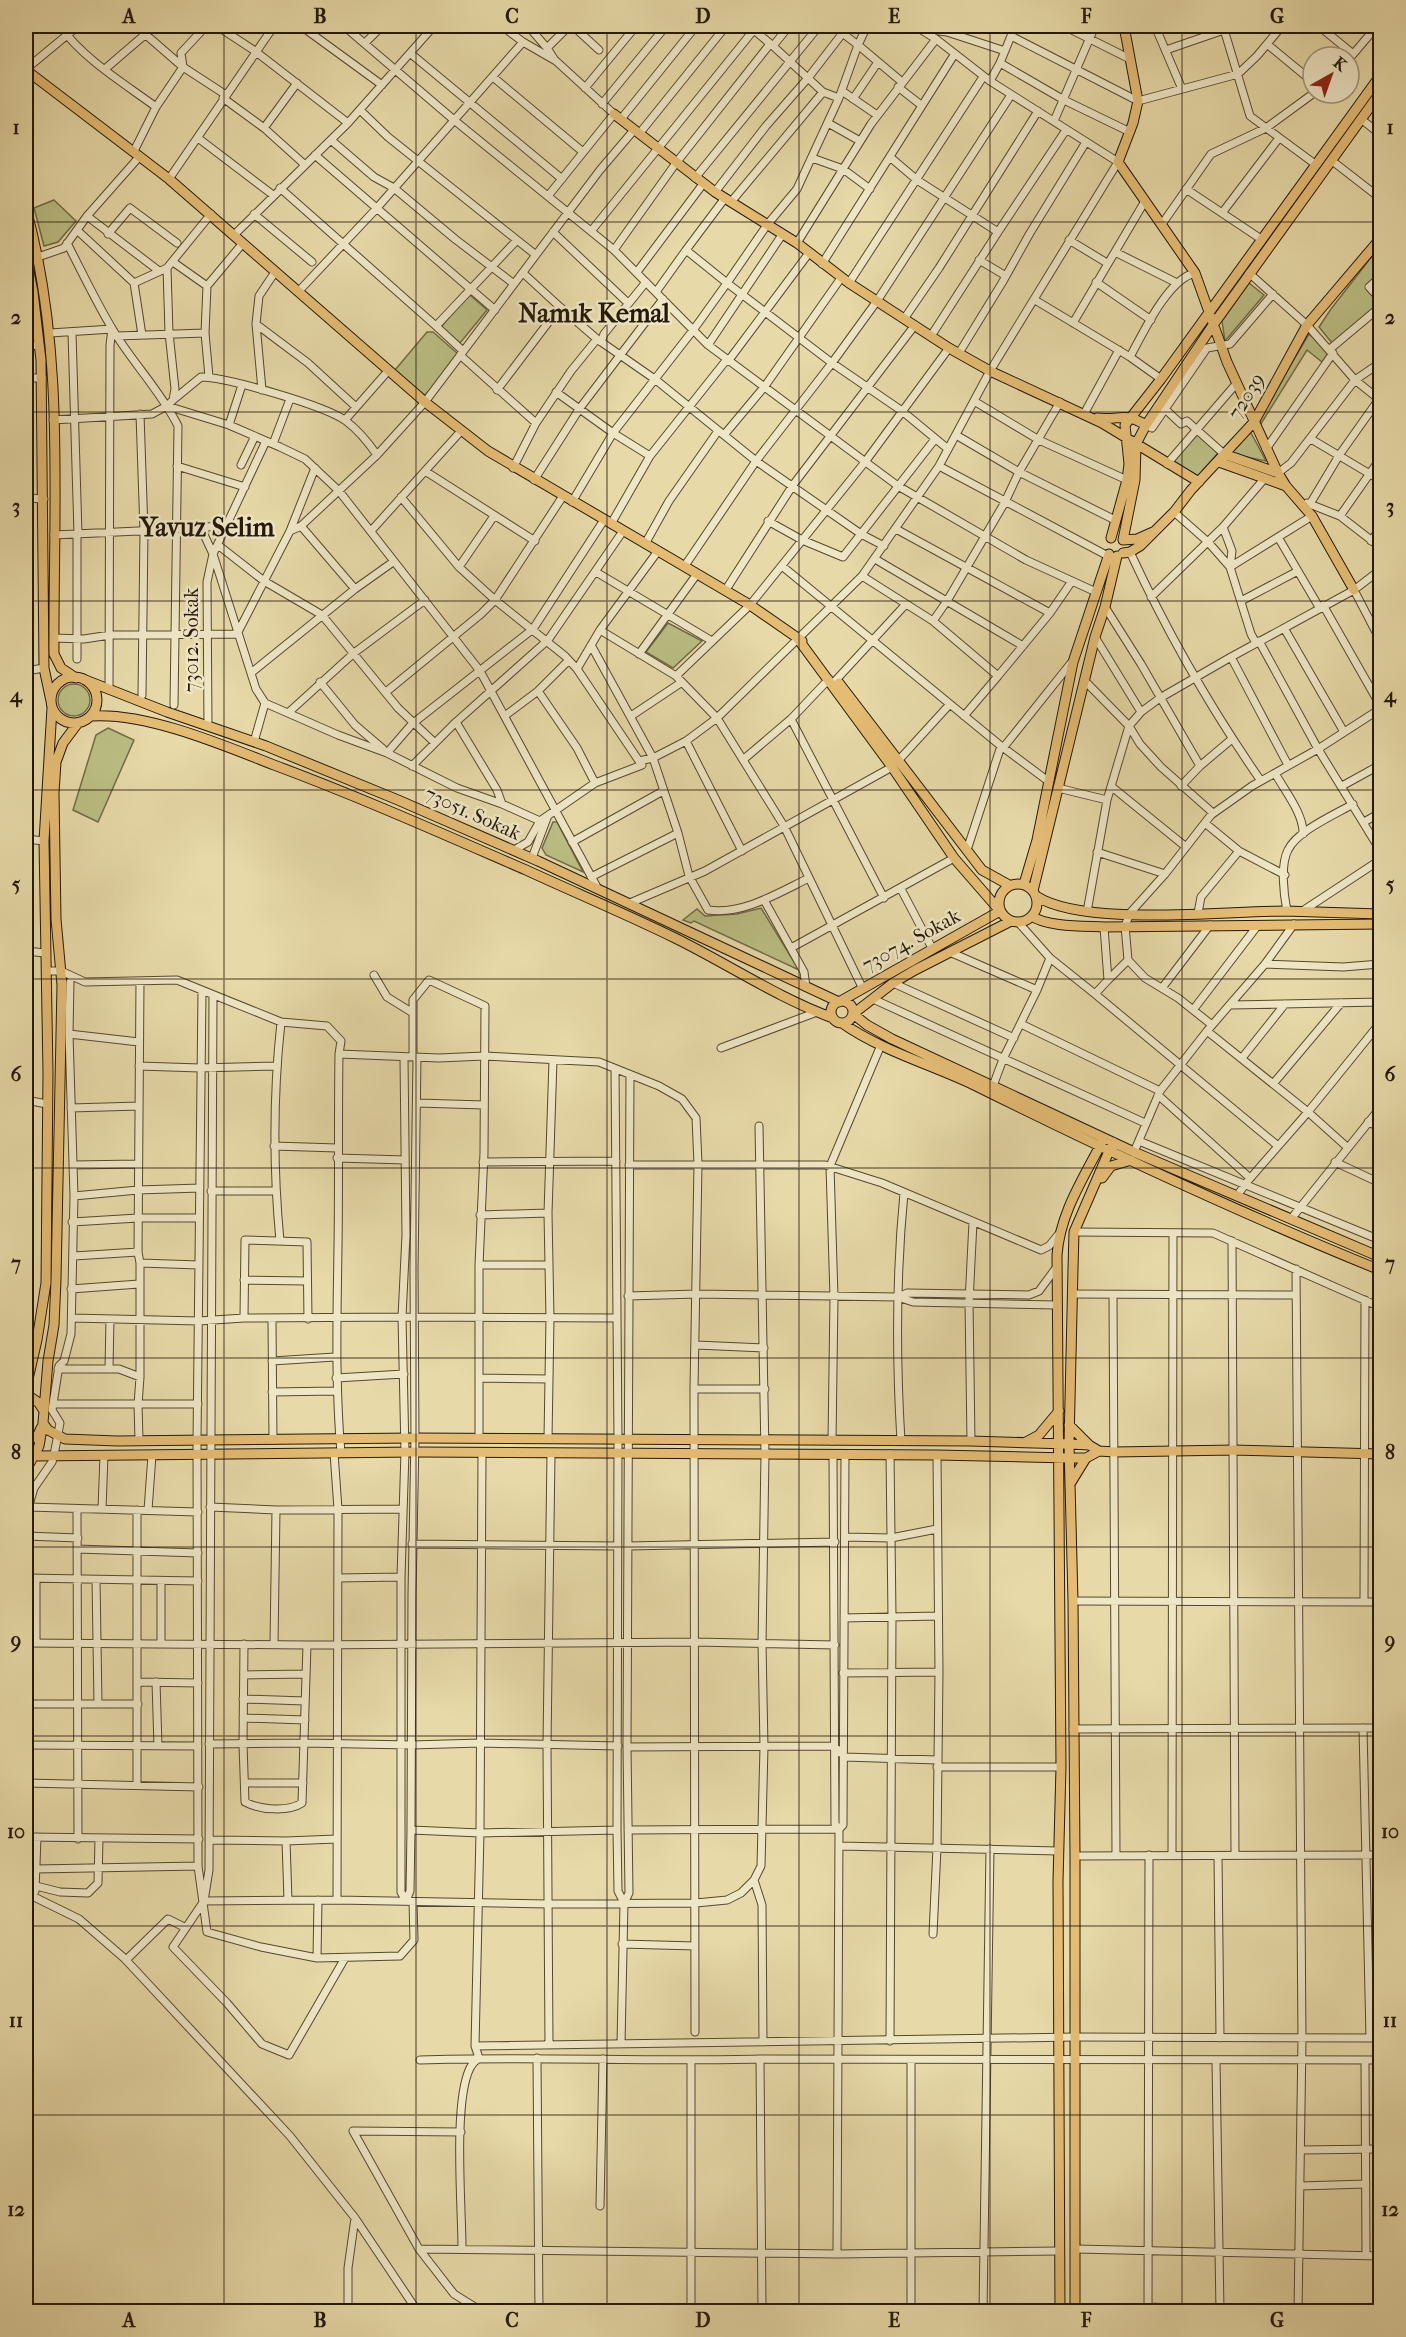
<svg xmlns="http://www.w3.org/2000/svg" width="1406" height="2337" font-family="'IM FELL French Canon',serif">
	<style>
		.green { fill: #bbbe84; stroke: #706b46; stroke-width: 1.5 }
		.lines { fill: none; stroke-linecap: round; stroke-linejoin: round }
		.minor-casing { stroke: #554830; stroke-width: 9 }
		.major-casing { stroke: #241808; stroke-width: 11 }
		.minor { stroke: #efe6c6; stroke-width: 7 }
		.major { stroke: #e4bc74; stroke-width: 9 }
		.grid { fill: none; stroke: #241808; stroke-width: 1.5; stroke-opacity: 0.55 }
		.labels { text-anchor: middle; stroke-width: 5; stroke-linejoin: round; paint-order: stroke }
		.street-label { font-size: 20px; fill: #241808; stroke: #efe6c6 }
		.district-label { font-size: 26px; font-weight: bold; fill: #241808; stroke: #efe6c6 }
		.neatline { fill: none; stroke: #241808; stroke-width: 2 }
		.grid-label { font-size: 20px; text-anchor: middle; font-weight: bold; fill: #241808 }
	</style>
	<rect width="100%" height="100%" fill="#e7d9a8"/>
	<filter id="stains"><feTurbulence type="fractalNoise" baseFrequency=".00333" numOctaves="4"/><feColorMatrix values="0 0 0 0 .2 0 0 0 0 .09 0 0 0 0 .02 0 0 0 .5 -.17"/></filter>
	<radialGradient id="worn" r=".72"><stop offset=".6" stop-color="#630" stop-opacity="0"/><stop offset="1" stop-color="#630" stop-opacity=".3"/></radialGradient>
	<!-- green -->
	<path class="green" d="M54,200l22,21 -18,21 -14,4 -10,-38z
		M1380,246v28l-12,11 12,18 -48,40 -13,-16 12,-18z
		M1249,283l15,12 -39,46 -3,-20z
		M469,294l18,16 -27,33 -19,-16z
		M427,332h6l25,22 -25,33 -9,9 -29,-26z
		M1309,334l20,18 -7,10 -15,-12 -48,77 -2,-6z
		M1250,431l16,30 -35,-7z
		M1197,434l21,19 -21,24 -24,-16z
		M668,623l34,18 -29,27 -27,-16z
		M58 700a16 16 0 1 1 32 0a16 16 0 1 1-32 0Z
		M108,728l26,12 -36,82 -25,-12 23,-75z
		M553,822h4l26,50 -37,-17 -4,-7z
		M761,908l38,62 -105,-49 -3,2 -8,-3 14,-11 8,7 32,-2z"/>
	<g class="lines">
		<!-- minor casing -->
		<g class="minor-casing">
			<path id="minor" d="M60,26c22,32 65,58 96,81
				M217,26l38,25 93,72
				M301,26l81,59
				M344,26l110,94 160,130 94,95 190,141 128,74 70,32
				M502,26l21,16 33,19 58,53 -66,82
				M528,26l19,22
				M573,26l26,24
				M749,26l24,20 16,-20
				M833,26l25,19 -19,53
				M867,26l-9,19 44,37
				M1064,26l66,33
				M1155,26l27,63
				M1223,26l27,90 65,48
				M1319,26l34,28
				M924,29l23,3 58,19
				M145,34l38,33 43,28
				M1011,36l127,65 100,-27 19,-18 25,-30
				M365,43l17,-17
				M1267,44l46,38
				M773,46l50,46 16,6 -42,91 -30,36 -40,58 105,80 70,48 46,38
				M1166,50l58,-20
				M410,53l152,126
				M554,59l-7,-11 22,-22
				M1349,59l28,-33
				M1000,63l64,37 66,32
				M26,69l52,-43
				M105,69l50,-43
				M493,77l90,75
				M990,81l10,-18 15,-37
				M898,87l23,18
				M585,88l51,-62
				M842,91l35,24
				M223,98l41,30 40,36
				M853,99l25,-37
				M602,104l64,-78
				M360,110l28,27 129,103
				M621,119l75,-93
				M1361,119l19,15
				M1054,121l41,-95
				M828,123l32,18
				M264,128l33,-45
				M639,134l87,-108
				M198,138l75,57
				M331,140l43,37 20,11 61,51 59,45
				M134,151l22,-44 27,-40 -2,-14 25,-27
				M315,155l180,155
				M890,157l27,23 81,52 68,-102
				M812,158l31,11 27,20
				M1331,160l49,38
				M695,178l124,-152
				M169,179l105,-153
				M280,188l156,138
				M1186,189l75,50
				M715,192l51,-66 42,-48 34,-44
				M731,202l92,-110
				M1222,213l57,-75
				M254,214l58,48
				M87,216l72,55
				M1162,224l49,-70 55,-26 48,-35
				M592,230l165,-204
				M78,231l56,52 8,52
				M553,232l75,71
				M108,234l22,-26 47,35
				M234,235l114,-112 86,-97
				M1069,240l38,23
				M67,243c15,29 29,59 46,87 19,32 49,63 65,96l-4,279
				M797,243l74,-119 65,-85
				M614,250l62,-87 94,-119
				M686,250l39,-52
				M1115,252l62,31
				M38,257l26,-9 23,-32 53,-60
				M979,260l27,16
				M173,262l34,24
				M822,264l132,-209
				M637,272l66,-88
				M1249,273l58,52 48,55 -64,83 -13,10
				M1380,277l-11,10 11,12
				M1096,282l55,38
				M134,283l33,-15 44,-54
				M849,283l134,-206
				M298,292l78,-83 147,-167
				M1035,300l95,57 31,22
				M560,307l37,32 59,41 100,81 105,73 23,12
				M904,319l35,-51 99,-157
				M1073,323l72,-122
				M256,324l52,39 48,44
				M50,333l62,-4 -2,16 -1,345
				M72,333l6,201
				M117,336l88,-3
				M931,336l67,-104
				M601,342l3,-8 42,-52
				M708,345l74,-110
				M26,348l13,-4
				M1330,349l50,-42
				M463,351l-27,-25 81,-86 19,15
				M959,353l43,-70 28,-50 56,-91
				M460,355l76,68 -23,45
				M1130,357c13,-24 38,-78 65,-84
				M1380,363l-25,17 25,20
				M209,377l-4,-44 2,-47 36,-43
				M26,378h16
				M262,390l-6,-66 3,-28 16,-24
				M497,390l63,-83 -37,-34
				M556,392l57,41 37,23 74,-93 5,-3 80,-107
				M173,400l28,-23c25,0 125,29 145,44 12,9 22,21 31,34
				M974,401l65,39 88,40
				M167,406l62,19 51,22 25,12 34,32 141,180 118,218
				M1164,408l17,16 6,-3 37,33
				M140,414l4,117 -2,164
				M1084,414l35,-64
				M53,420l99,-6 15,-8 6,-6 2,-11 -6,-56 -2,-65
				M345,420l43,-49
				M536,423l35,-52 26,-32
				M229,425l13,-40
				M1146,425l6,3 55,-80 23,-4 43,-50
				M724,435l41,-49 76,-108
				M956,435l63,37 96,48
				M1311,439l69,41
				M273,444l17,-45
				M1266,449l67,-96
				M1167,464l69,-80
				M241,465l14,-29
				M177,466l68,21
				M939,466l169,90
				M425,471l110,70
				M534,480l46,-72 83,-109
				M401,497l58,70 36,33 70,56 12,13 62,92
				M26,498l18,1
				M572,502l41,-69 81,-104 33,-46 -41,-33 -30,42
				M1307,503l33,13 40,31
				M1310,504l30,-50 39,-55
				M1174,512l34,30 22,25 21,67 5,9
				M1340,516l40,-57
				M768,521l34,19 41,17 92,-118
				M611,524l39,-68
				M301,526l54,63
				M1223,527l9,24 -2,16
				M201,528l12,26 43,135 9,14 73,32 49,18 70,35 45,16 38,17
				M896,529l154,84 22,-32
				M290,531l11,-5 76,-71 48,-53 175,-232 34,-40
				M371,531l90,-100
				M77,534v125
				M54,535l147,-7 28,-4
				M1278,537l41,70
				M1371,541l9,-12
				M645,544l24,-43 49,-70
				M218,545l46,36 58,34 76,93 37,35
				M1130,552c37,80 81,157 131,229
				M875,559l148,87
				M782,566l219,180 47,35
				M459,567l35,-51
				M684,567l72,-106 76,-98 45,-62 134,-206
				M1230,567l82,-51
				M596,572l116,69
				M862,576l71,45
				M1354,590l26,50
				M725,591l68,-106 122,-160
				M1151,597l72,-70 42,-49
				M1241,601l57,-30
				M1323,605l57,100
				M1105,607l36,57 59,102
				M1050,613l-52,63 -65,-55 14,-20 58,-99 14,-30 41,-70
				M1284,628l60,104
				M600,630l76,46 41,42 67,108 78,161
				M1095,637l46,75
				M54,638l30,1 26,-4 127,-1 53,-103 25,-63
				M1259,641l59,108 62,101
				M591,645l62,113 25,75 11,43 19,34c35,5 70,-17 101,-32
				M639,654l58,-80
				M1231,657l57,108
				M577,669l23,-39 58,-79
				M26,671l18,-3
				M251,673l104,-84 38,-27
				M676,676l74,-71 115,-143 84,-114
				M836,680l70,-76
				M1084,680l45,46 11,18 21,23 52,46
				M320,682l35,43 28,24
				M538,691l39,57 18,35
				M386,692l95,-78 14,-14 68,-104
				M288,713l66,-60 71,-53
				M506,715l32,-24 30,-30
				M631,716l51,-34
				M964,716l34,-40
				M791,719l93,179
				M456,722l41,68 5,14
				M208,726l-1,-144 6,-28 53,-113
				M686,741l56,110
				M254,742l11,-39
				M1003,748l68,-85
				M387,753l25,-29 121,-95 71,-109
				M744,759l47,-40 38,-40
				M897,762l53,-58
				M412,766l44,-44 92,-82 75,-109
				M1275,773c9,17 29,41 28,61
				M1181,786l19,-20 32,-27
				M1342,786l38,-21
				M1112,787l74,60
				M1058,788l49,12
				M1364,822l16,-9
				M1205,823l34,28 46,24
				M26,839l18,2
				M572,842l91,-51
				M514,850l14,-8 12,-21 55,-38 47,-18 -3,-4 14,-3 33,-17 31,-23 145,-142 77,-110 51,-95 128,-209 -128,-81 -54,-42 -21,-13
				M967,850l34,-104
				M1097,852l68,22
				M532,858l15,-40
				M591,877l87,-44
				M901,889l31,59
				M764,900l40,72 2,15
				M630,903l75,-32 187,-104
				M1287,911c-3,-15 -7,-46 1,-61 9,-19 46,-35 65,-46
				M1087,912l20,-112 22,-74 12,-14 19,-14 71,-41 123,-67 26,-20
				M1301,912l79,-52
				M1198,913l3,-16 38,-46
				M1018,922l32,36 45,36 13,-14 -4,-53
				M791,948l163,-90
				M26,951l19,2
				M952,953l85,37 13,-32
				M1265,964l78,3 37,-3
				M46,971h15l24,11 92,-2 104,42 46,4 14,15 -2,13c-1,64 0,129 -1,193 -1,70 -3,136 3,206
				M374,975l13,22 26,16
				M1108,980l20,-20
				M893,983l121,55
				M1162,988l48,-63
				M1380,989l-1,13 1,5
				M202,991l-5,449 1,426 9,66 54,15 56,11 83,-2 14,-16 -1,-38
				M1095,994l183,152
				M213,996l-4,874 -5,31 -31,46 54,56 35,41 27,11 56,-97
				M873,999l272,124
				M1230,1005l150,-3
				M1193,1010l65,-85
				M1021,1024l139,67
				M1212,1025l-34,-27 -33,-20 -17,-18 -3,-34 5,-13 35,-39 46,-59 41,-29 66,-37 62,-40
				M1207,1031l101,81 39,35
				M69,1034l70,8
				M721,1048l96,-36
				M339,1054l100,4 45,-2 115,6 60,24 23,13 14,19 2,46 -4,225 1,643
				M404,1057l2,178 -4,82 3,135 -4,125v315l5,9
				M413,1057v-57l16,-20 56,26 -1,147 -5,112v173
				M1242,1058l43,-54
				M139,1066l61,2 76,-2
				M615,1069l3,371 -1,390 1,61 6,12
				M1273,1084l68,-81
				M993,1086l10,-27 34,-69
				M1158,1095l92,83
				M26,1100l21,4
				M417,1103l67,2
				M71,1108l68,-2
				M1368,1122l12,5
				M1139,1141l241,99
				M274,1146l63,2
				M1134,1152l26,-61 47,-60 58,-67 29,-40
				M337,1158l68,2
				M483,1162l133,-1
				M1335,1162l45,21
				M73,1165l65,-1
				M629,1165h196l57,18 159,67 8,-4 9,-11
				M211,1191h64
				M74,1196l64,-6 62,-2
				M1237,1196l9,-13 62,-71 72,-89
				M480,1215l68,-2
				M1291,1219l89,-111
				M72,1222l66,-4h61
				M1074,1232l139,1 167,74
				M280,1241c-7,-73 -7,-145 1,-219
				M1232,1241l3,614
				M74,1256l64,-4
				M140,1263l59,2
				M479,1265h69
				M1296,1269l6,769 -4,274
				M244,1280l63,1
				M71,1289l68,-5
				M1072,1294l224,1
				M1113,1295l3,560
				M628,1296l69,-2 201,3 15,5 144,3
				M898,1297l9,-4 122,2 10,-4 17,-23
				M72,1318l127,3 45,-3 158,-1 214,1
				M244,1318l1,-78 62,2 1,77
				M272,1319l1,121
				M696,1345l68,3
				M272,1361l63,-4
				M58,1369h61l21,8
				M109,1369l1,-50
				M336,1378l68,-4
				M480,1378l69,1
				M694,1389h71
				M272,1392l64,-1
				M53,1404h145
				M548,1439l2,-121 -2,-105 5,-153
				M139,1440l-1,-35 2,-28v-114l-2,-11 2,-270
				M832,1441l2,-144 -4,-131 51,-121
				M901,1441c-5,-82 -5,-166 3,-248
				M971,1441l-2,-139 4,-80
				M334,1453l4,56 -1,391
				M890,1454l2,163 -2,424
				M833,1455l2,369 4,5
				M28,1507l170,5
				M210,1507l66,3 127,-1
				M77,1509l1,330
				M102,1509l2,-54
				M148,1510l4,-55
				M26,1515l8,-27 18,-26 2,-7 6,-32 -8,-13 7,-44 5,-5 7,-27 3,-138 -5,-162 1,-52
				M26,1536l52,2
				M845,1537l46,1 46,-9
				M412,1544l206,2
				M628,1546l207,-4
				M77,1549l121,4
				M26,1578l172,3
				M338,1578l63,-1
				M36,1579v64
				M96,1580l2,124
				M161,1581v63
				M1073,1601l307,1
				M1364,1602l1,-302
				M844,1618l94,-2
				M26,1643l281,2 389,-3 139,3
				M244,1644l-1,100 2,58c15,8 43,10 57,1l5,-158
				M274,1644l2,-134
				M843,1673l96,-1
				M244,1675l62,-1
				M138,1682l60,1
				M156,1682l2,64
				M243,1699l62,2
				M26,1704h112
				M243,1718l62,2
				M1363,1728l7,310
				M1073,1729l307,-1
				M209,1744l95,-1 107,2 70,-2 137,3
				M26,1745l172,1
				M627,1747l207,-1 11,11 92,3
				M937,1767h124
				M26,1783l173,4
				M245,1783h58
				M137,1784v-274
				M411,1830l69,3 137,-3
				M628,1830l211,-1
				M26,1837l173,2
				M209,1840l77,1 50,-2
				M286,1841l2,59
				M840,1846l218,5
				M1172,1855l1,-622
				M1075,1856l305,-1
				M1218,1856l2,182
				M36,1869l162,-3
				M754,1880l8,25 1,137
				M36,1886l24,6 28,1 10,-10 1,-45
				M35,1891l2,-54
				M26,1893l53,26 45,39 166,178 65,82 63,94
				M204,1901l133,-1 210,4 149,-1 31,-3 14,-7 13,-13 7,-14 3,-119 -2,-103 3,-190 -6,-328
				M406,1901l4,-10 1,-61 1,-235 3,-157 -1,-170 3,-210
				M933,1934l4,-86 2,-176 -2,-217
				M622,1944l73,2
				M317,1958l1,-58
				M126,1960l42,-41 18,9
				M621,2044l3,-141 5,-10 -2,-146 3,-672
				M549,2045l-2,-300 4,-291
				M475,2046l601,-9 304,1
				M479,2058l-4,-12 5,-213 2,-380
				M537,2058l2,254
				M760,2059l2,253
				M420,2060c113,-4 226,2 340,-1l620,1
				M1365,2060l1,195
				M691,2061v251
				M1216,2061l4,251
				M461,2132l-108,-1 66,118 35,45 29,18
				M1301,2150l79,-1
				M1300,2186l66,-2
				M600,2206l3,-147
				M462,2248c0,-41 -9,-146 8,-180 2,-4 5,-7 9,-10
				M419,2249l418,5 223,-3
				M1076,2249l304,7
				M837,2254l2,-425 4,-4 2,-370
				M26,2274h1
				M1148,2307l141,5
				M348,2312v-44l7,-50
				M911,2312v-252
				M983,2312l7,-463
				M1148,2312l1,-457"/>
		</g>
		<!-- major casing -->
		<g class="major-casing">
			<path id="major" d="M1124,26l14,75 -5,22 -15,39 77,111 32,89 51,111 8,13 26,30 42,74
				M26,70l143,109 256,223 63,49 262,154 52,36
				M614,114l101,78 82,51 52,40 100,65 41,23 112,52 97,59
				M26,209c40,143 27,298 28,445l7,14 15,10
				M26,257l7,35 8,68 3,308 7,33
				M1097,418c24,3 25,-7 49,7
				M1224,454l54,19
				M1219,462l67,24
				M1155,531l-18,8 -14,1 12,-60 1,-36 10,-19 67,-100 167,-232
				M1111,538l16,-58 2,-16 -4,-39 36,-46 219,-303
				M1123,553l7,-1 10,-6 34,-34 17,-22 63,-68 53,-97 73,-86
				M51 700a23 23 0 1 1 46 0a23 23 0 1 1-46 0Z
				M83,679l84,33 99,34 132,54 140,61 301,141 161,-91 -46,-53 -62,-91 -94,-128
				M839,683l143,187 27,15
				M91,716c55,-4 132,29 183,49 86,32 169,69 252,105 50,23 100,44 149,68 53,26 103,60 158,80
				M999 903a19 19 0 1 1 38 0a19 19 0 1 1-38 0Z
				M1024,884l13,-44 36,-178 36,-108
				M1033,891l62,-254 10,-30 12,-51
				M1036,896c47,31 188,15 249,15 31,1 63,2 95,3
				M1032,916c14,11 53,10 72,11l276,-3
				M1011,921l-96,49 -22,13 -40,31 14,11 25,14 242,113 246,105
				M831 1012a11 11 0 1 1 22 0a11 11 0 1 1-22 0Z
				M842,1023c40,28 88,41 132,62 133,66 268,129 406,185
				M1102,1178l9,-12 17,-5
				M26,1388l11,-48 9,-57 2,-210 -4,-232 8,-133
				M26,1394l13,9 5,8
				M43,1423l5,7 17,9 52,2 298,-3 556,3 98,3 20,1 10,6 16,1 118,-2 147,4
				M1069,1425l20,20
				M26,1436l6,2 6,-3 3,-7
				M1026,1442l13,-7 20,-24
				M34,1456l381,-4 522,3 132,3h17l13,-7
				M26,1470l13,-24 4,-23 5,-62 6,-36 2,-45 6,-295 -6,-66 -2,-126 2,-31 7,-19 15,-20
				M1070,1484l16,-26
				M1060,2312l-2,-431 3,-114 -4,-512c3,-43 28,-79 47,-117
				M1075,2312v-456l-2,-255 -4,-157 4,-175 1,-37 39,-90"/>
		</g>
		<!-- minor -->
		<use href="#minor" class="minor"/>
		<!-- major -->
		<use href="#major" class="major"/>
	</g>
	<!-- grid -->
	<path class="grid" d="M224,26v2286M416,26v2286M607,26v2286M799,26v2286M990,26v2286M1182,26v2286M26,222h1354M26,412h1354M26,601h1354M26,790h1354M26,979h1354M26,1168h1354M26,1358h1354M26,1547h1354M26,1736h1354M26,1926h1354M26,2115h1354"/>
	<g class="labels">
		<!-- street labels -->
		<g class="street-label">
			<text transform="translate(1246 396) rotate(-58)" y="7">72039</text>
			<text transform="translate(191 640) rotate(-90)" y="7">73012. Sokak</text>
			<text transform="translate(473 813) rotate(24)" y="7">73051. Sokak</text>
			<text transform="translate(911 940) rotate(-29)" y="7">73074. Sokak</text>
		</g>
		<!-- district labels -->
		<g class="district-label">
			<text x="594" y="322">Namık Kemal</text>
			<text x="207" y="536">Yavuz Selim</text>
		</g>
	</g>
	<!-- margin -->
	<rect width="1406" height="2337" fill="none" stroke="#e7d9a8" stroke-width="66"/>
	<!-- north arrow -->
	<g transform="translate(1331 75) rotate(40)"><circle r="28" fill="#efe6c6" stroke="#9e947a" stroke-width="1.5"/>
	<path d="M0-4.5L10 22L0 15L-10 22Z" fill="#8f2418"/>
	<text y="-9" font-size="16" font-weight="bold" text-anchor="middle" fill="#241808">K</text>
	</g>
	<rect x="33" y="33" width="1340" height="2271" class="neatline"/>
	<g class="grid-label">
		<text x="129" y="23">A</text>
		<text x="320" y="23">B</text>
		<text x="512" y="23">C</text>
		<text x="703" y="23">D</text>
		<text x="894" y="23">E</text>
		<text x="1086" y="23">F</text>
		<text x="1277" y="23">G</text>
		<text x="16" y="134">1</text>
		<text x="1390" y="134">1</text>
		<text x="16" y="324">2</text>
		<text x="1390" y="324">2</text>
		<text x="16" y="513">3</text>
		<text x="1390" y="513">3</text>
		<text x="16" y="702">4</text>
		<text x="1390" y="702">4</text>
		<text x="16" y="891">5</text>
		<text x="1390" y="891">5</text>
		<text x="16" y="1081">6</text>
		<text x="1390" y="1081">6</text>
		<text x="16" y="1270">7</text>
		<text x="1390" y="1270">7</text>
		<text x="16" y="1459">8</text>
		<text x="1390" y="1459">8</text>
		<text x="16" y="1648">9</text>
		<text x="1390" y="1648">9</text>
		<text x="16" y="1838">10</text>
		<text x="1390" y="1838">10</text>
		<text x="16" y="2027">11</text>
		<text x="1390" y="2027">11</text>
		<text x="16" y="2216">12</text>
		<text x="1390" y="2216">12</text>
		<text x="129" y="2327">A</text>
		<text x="320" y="2327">B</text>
		<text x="512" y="2327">C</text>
		<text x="703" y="2327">D</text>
		<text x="894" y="2327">E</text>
		<text x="1086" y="2327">F</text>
		<text x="1277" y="2327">G</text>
	</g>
	<rect width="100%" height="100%" filter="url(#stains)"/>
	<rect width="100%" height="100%" fill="url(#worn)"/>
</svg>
